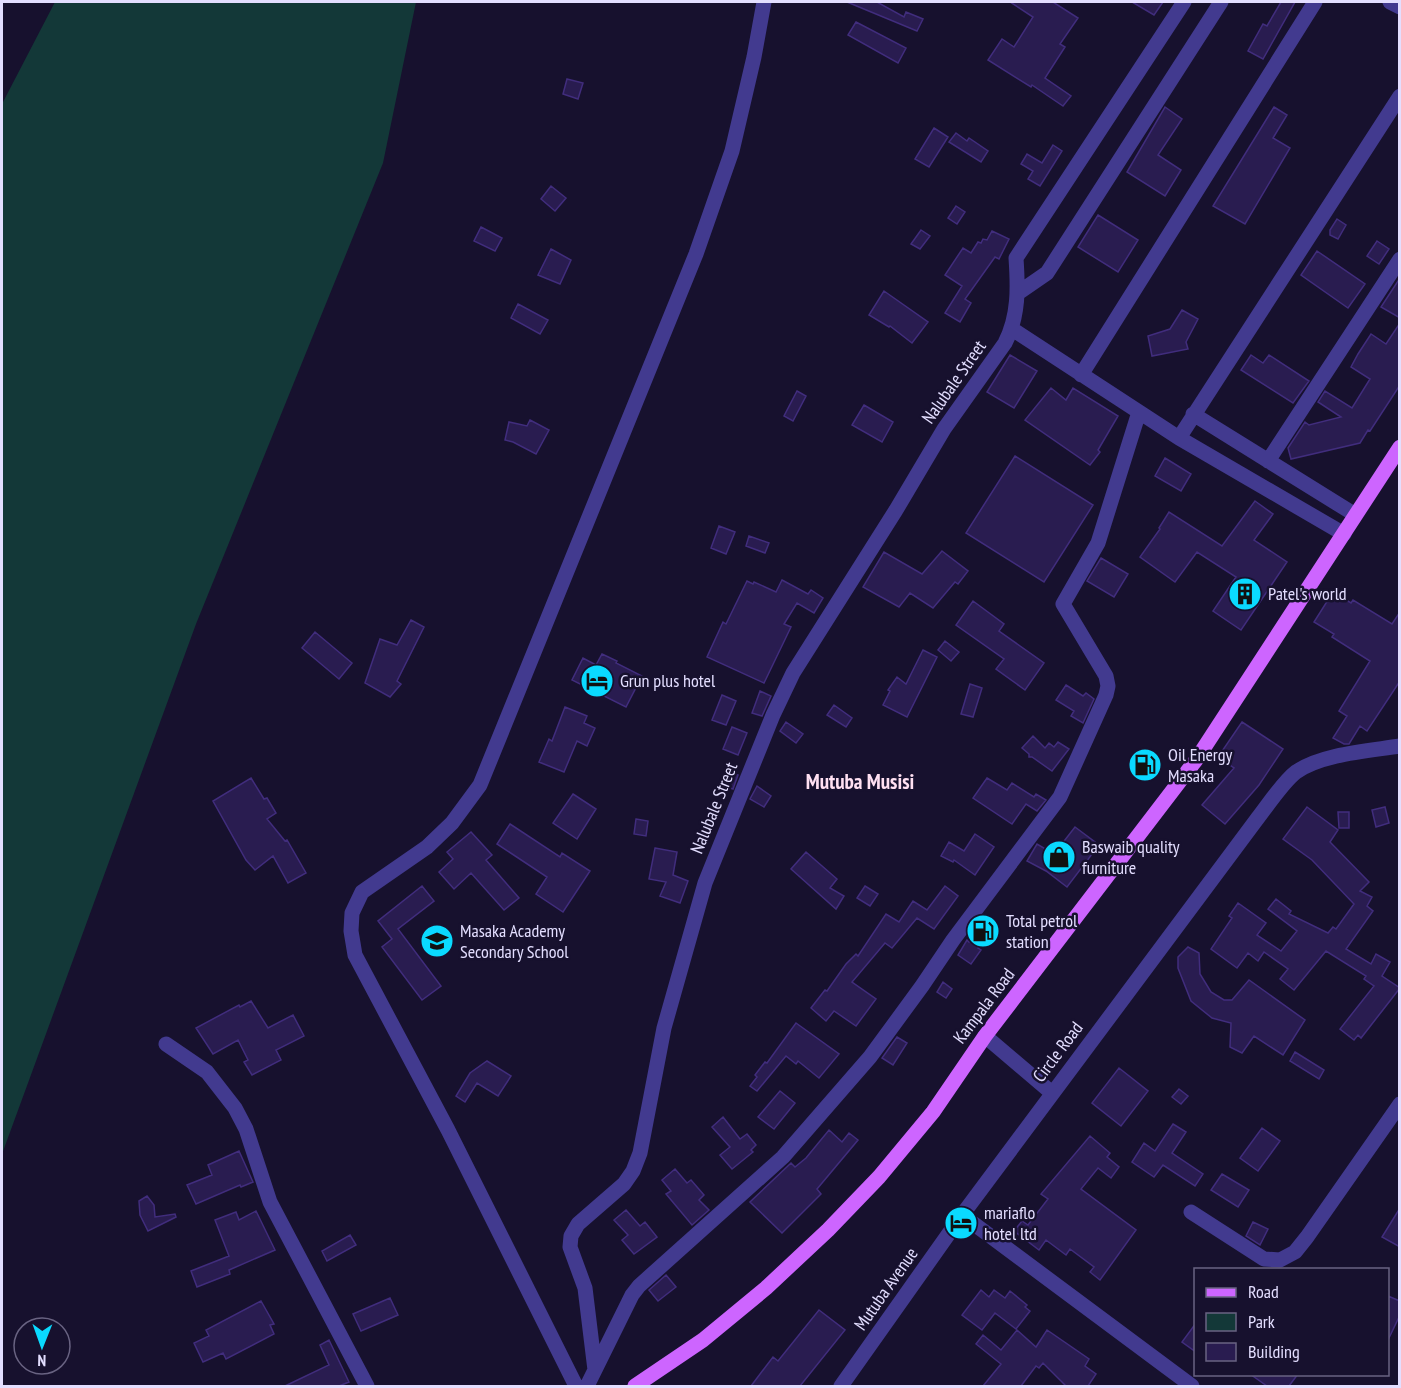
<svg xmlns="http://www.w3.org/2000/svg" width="1401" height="1388" font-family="'PT Sans Narrow',sans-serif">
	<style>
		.green { fill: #133838 }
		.building { fill: #291c50; stroke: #412d7d; stroke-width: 1.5 }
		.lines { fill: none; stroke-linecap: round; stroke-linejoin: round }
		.minor { stroke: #423a8f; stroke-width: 15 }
		.major { stroke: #cd65ff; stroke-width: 15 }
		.labels { text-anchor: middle; stroke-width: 5; stroke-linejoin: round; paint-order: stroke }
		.street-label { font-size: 18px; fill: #e3deff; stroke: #17112e }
		.poi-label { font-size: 18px; fill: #e3deff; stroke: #17112e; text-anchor: start }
		.quarter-label { font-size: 21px; font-weight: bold; fill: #ffe0f2; stroke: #17112e }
	</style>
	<rect width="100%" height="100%" fill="#17112e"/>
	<!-- green -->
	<path class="green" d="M55,2h361l-33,161 -187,461 -194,530v-1050z"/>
	<!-- building -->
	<path class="building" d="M847,2h30l27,15 2,-5 17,7 -6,12z
		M1010,2h43l25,16 -18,26 5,3 -20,31 26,18 -8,10 -31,-21 -1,2 -43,-27 14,-21 12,8 19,-30z
		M1132,2h31l-9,13z
		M1281,2h14l-32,57 -15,-8 15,-27 4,2z
		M856,22l50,26 -8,15 -50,-28z
		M567,79l16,4 -5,16 -15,-5z
		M1165,107l17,12 -24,36 23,15 -16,26 -38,-24z
		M1274,107l13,8 -14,23 17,10 -45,76 -32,-18z
		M934,128l14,9 -19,30 -14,-8z
		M956,133l11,8 2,-3 19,13 -7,11 -32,-20z
		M1053,145l9,6 -22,35 -12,-7 5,-8 -12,-7 6,-10 15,9z
		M551,186l15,12 -11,13 -14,-12z
		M956,206l9,6 -8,12 -9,-6z
		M1098,215l40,25 -20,32 -40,-25z
		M1337,219l9,6 -8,14 -8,-4v-5z
		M481,227l21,11 -7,13 -21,-10z
		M921,230l9,6 -10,13 -9,-5z
		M992,231l17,8 -10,20 -4,-2 -30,42 6,4 -11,19 -15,-9 17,-27 -17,-11 18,-27 8,5 7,-11 3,1 2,-4 4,1z
		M1377,241l12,8 -10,15 -12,-8z
		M551,249l20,11 -11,24 -22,-9z
		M1317,251l48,33 -17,24 -47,-33z
		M1400,278v40l-19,-11z
		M884,291l44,31 -16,21 -22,-17 -1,1 -20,-12z
		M518,304l30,16 -8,14 -29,-16z
		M1182,310l16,9 -12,23 2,7 -36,7 -4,-20 22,-7z
		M1400,323v62l-30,46 -2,-1 -8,13 -69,16 -3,-11 17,-26 4,3 32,-8 -23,-15 7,-11 27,17 18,-29 -19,-12 7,-13 13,-20 15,10z
		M1010,355l27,16 -23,37 -27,-16z
		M1251,355l12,8 6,-8 40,26 -16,22 -52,-33z
		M1051,388l15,12 7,-12 45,28 -20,34 2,2 -10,13 -65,-45z
		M797,391l9,5 -13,25 -9,-5z
		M864,405l29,17 -11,20 -30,-17z
		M530,420l19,10 -13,24 -23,-12 -8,-2 4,-18 18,4z
		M1015,456l78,49 -49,77 -78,-49z
		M1165,458l26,16 -10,17 -26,-15z
		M1255,501l18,13 -19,26 33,22 -46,68 -28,-19 23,-34 -39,-25 -22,30 -35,-25 20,-28 -1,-1 10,-16 53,34z
		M719,526l16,6 -9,22 -15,-6z
		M749,536l20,7 -4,10 -19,-7z
		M942,551l26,20 -10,13 -3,-2 -22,26 -23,-15 -11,14 -36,-20 21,-35 38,22z
		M1101,558l27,16 -14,23 -27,-16z
		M782,580l26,14 3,-4 12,8 -9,15 -17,-10 -13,21 7,3 -27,56 -57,-26 16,-35 3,2 21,-43 6,3 1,-2 22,10z
		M1333,592l18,11 2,-3 39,24 8,-12v69l-33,50 -7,-5 -11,18h-5l-11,-6 14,-22 -8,-5 31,-50 -38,-24 2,-3 -20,-12z
		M973,601l31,23 -5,7 45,32 -19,27 -29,-21 8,-10 -48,-34z
		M411,620l13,7 -27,54 4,3 -11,13 -25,-14 15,-44 17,6z
		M315,632l37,31 -13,16 -37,-31z
		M945,641l14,11 -8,9 -13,-11z
		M923,650l14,7 -30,60 -24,-12 7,-14 -2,-1 9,-13 9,7z
		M602,654l15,7 -1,2 26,13 -16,31 -54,-27 11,-22 13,7z
		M970,684l12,4 -9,29 -12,-3z
		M1066,685l17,11 3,-3 8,6 -11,24 -12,-7 3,-5 -18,-11z
		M760,691l11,5 -9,20 -10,-3z
		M722,695l14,6 -10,24 -14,-5z
		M834,705l18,13 -6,9 -19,-12z
		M565,707l22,9 -3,7 11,5 -8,18 -10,-5 -13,31 -25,-10 10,-23 3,2z
		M786,722l17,12 -7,9 -16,-12z
		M1242,722l41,27 -24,36 -34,39 -23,-19 32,-37 -16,-11z
		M732,727l15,6 -9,22 -15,-6z
		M1033,736l12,12 4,-5 5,4 4,-5 11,7 -17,22 -20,-14h-3v-3l-7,-6z
		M730,773l8,2 -5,14 -6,-2z
		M251,778l13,21 3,-1 9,15 -9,6 18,22 2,-1 19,33 -18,10 -15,-27 -18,14 -9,-10 -33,-59z
		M987,778l20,12 5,-7 22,14 2,-3 10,6 -9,11 -11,-7 -14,20 -39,-26z
		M757,786l14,10 -7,11 -14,-8z
		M573,794l23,15 -19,30 -24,-16z
		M1307,807l31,23 -8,12 39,40 -9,9 12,6 -5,9 6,5 -27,38 25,15 5,-10 14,8 -8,14 18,12 -39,50 -3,-3 -4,5 -14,-11 34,-43 -10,-7 2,-3 -40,-25 -32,39 -14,-11 8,-10 -24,-17 -6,9 -10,-8 -11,15 -26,-19 21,-31 -3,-2 9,-13 28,20 -9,12 24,16 16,-20 -29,-22 8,-10 15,12 -2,3 39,19 5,-6 3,2 18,-25 -42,-44 -29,-21z
		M1385,807l4,16 -13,4 -4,-17z
		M1338,812h11v16h-10z
		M636,819l12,2 -2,15 -12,-2z
		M510,824l50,33 2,-4 28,18 -27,41 -27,-18 11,-17 -50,-33z
		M1075,827l24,18 -32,42 -21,-16 -19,-10 10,-17 17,10z
		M471,832l21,23 -6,5 33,38 -15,12 -33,-37 -17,16 -15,-17 14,-13 -6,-7z
		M975,834l19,13 -19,28 -21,-15 -1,2 -12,-6 8,-14 15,9z
		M655,848l22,4 -4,23 15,6 -8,22 -20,-7 6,-14 -17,-3z
		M806,852l31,27 -7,9 14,8 -8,13 -45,-40z
		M422,886l12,15 -36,28 43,57 -19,14 -40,-53 10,-8 -14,-18z
		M865,886l13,8 -8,12 -13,-8z
		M945,886l13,10 -24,33 -17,-11 -25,30 -7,-5 -33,39 24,17 -20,27 -22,-15 -8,10 -15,-13 14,-18 2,1 19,-27 10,-10 2,2 28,-42 13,8 14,-21 14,9z
		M987,916l9,7 -18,25 3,2 -10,14 -13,-9 9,-15 2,2z
		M1188,947l11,6 1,21 11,18 13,8h8l17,-20 56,40 -22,35 -29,-19 -12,17 -12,-6 1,-24 -19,-5 -21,-17 -13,-33v-11z
		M943,982l9,7 -6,9 -9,-6z
		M251,1001l17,27 25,-13 11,21 -28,14 5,10 -29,15 -8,-13 4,-2 -10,-20 -25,14 -17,-26 43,-23 1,2z
		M796,1023l43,31 -20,24 -21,-17 -2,3 -10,-8 -29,35 -7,-5 7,-9 -2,-2 10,-13 2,1z
		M897,1037l10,6 -14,22 -11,-7z
		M1295,1052l29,18 -5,9 -29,-18z
		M487,1061l24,15 -13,20 -21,-13 -12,19 -9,-6 14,-23z
		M1119,1068l29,23 -27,35 -29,-23z
		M1179,1089l9,7 -7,8 -9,-7z
		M780,1091l15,12 -21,26 -16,-12z
		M723,1117l17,22 7,-5 9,11 -5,5 2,2 -21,17 -12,-14 10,-8 -18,-20z
		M1173,1124l13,8 -14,21 31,21 -8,12 -32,-21 -9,12 -22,-15 12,-19 11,8z
		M1262,1128l18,13 -22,30 -18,-13z
		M829,1130l13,12 7,-9 9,7 -41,49 4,5 -39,39 -32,-31 41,-39 4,4 11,-9z
		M1090,1136l20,17 -3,4 12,10 -8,11 -13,-10 -17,21 55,41 -36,50 -10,-8 4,-5 -24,-18 -4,6 -20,-15 -7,10 -25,-19 8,-10 6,4 20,-26 -7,-5z
		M239,1151l14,31 -12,5 -1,-2 -44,19 -9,-19 25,-10 -4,-10z
		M675,1169l12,14 4,-3 13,15 -5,5 10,10 -17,15 -26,-31 5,-3 -9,-11z
		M1222,1174l27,16 -11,17 -27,-17z
		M147,1196l7,9 1,12 20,-3 1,3 -28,14 -8,-16 -1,-14z
		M1400,1208v39l-18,-10z
		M626,1210l14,16 5,-4 12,15 -23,17 -12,-14 6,-5 -14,-15z
		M256,1211l19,39 -46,20 1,4 -33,13 -6,-16 38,-15 -14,-36 21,-8 3,8z
		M1253,1222l15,7 -8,16 -14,-9z
		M350,1235l6,10 -29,16 -5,-10z
		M666,1275l10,12 -18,14 -9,-11z
		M981,1290l8,7 5,-7 11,8 5,-7 17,14 -2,2 5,4 -14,18 -21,-16 -13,17 -20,-15z
		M1388,1296l12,5v14l-12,25z
		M390,1298l8,17 -37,16 -8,-17z
		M261,1301l13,23 -4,1 4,9 -48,25 -3,-6 -20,9 -9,-19 15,-7 -3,-6z
		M819,1310l26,20 -45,56h-49l22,-29 5,4z
		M1196,1323v29l-14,-10z
		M1017,1330l19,17 11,-17 42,29 -4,7 11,8 -8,12h-22l-23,-23 -4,5 -3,-2 -15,20h-38l18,-22 -25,-20 7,-9 18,15z
		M329,1340l20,42 -10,4h-54l44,-21 -9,-20z
		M1250,1374h48l-9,12h-22z"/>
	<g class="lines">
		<!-- minor -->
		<path class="minor" d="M1390,2l10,5
			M1018,293l29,-20 174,-271
			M1012,329l167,109 165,96
			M1081,375l234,-373
			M1193,414l161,100
			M1179,438l221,-342
			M1268,461l132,-202
			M985,1036l67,57
			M166,1044l41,28 28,36 11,21 24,73 97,184
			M1191,1212l73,47 16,1 15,-8 12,-15 93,-133
			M595,1370l-10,-82 -15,-41 1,-11 7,-12 46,-40 9,-13 7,-18 24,-125 41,-145 68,-168 20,-42 103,-163 48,-81 61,-86c14,-27 13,-56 11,-85l168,-256
			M576,1386l-128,-256 -93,-175 -4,-24 1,-18 10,-21 65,-45 25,-24 28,-38 216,-531 36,-103 22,-94 10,-55
			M587,1386l45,-91 7,-9 144,-129 87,-100 52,-71 31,-46 107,-143 46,-102 2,-9 -2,-10 -43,-72 35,-61 41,-131
			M841,1386l121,-171
			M1192,1386l-230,-171 295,-396c11,-14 26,-37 39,-47 26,-18 72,-21 104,-26"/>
		<!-- major -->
		<path class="major" d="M635,1386l68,-46 63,-52 62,-58 51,-53 54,-65 52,-76 211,-276 204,-313"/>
	</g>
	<!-- icons -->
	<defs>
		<g id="building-disc" transform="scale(1.725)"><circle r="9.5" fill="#0adaff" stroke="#17112e"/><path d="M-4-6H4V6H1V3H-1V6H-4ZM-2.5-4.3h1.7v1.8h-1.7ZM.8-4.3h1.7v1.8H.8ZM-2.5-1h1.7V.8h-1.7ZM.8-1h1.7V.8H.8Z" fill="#111"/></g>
		<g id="hotel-disc" transform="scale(1.725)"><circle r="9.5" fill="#0adaff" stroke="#17112e"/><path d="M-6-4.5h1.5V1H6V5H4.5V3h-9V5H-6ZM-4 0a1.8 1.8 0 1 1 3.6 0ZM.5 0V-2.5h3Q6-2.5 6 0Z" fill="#111"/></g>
		<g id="fuel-disc" transform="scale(1.725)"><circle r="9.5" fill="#0adaff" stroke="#17112e"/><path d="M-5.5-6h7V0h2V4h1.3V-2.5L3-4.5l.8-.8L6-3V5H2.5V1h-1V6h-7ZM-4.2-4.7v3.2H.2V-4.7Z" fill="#111"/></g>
		<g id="shop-disc" transform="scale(1.725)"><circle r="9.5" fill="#0adaff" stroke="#17112e"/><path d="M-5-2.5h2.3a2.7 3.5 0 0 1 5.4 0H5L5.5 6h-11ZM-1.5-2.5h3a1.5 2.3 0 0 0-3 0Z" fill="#111"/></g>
		<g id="school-disc" transform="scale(1.725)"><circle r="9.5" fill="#0adaff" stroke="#17112e"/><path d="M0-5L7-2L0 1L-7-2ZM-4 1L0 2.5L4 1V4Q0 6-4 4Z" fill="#111"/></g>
	</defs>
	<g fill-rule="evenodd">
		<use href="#building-disc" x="1245" y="594"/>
		<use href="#hotel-disc" x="597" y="681"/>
		<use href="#fuel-disc" x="1145" y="765"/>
		<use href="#shop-disc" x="1059" y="857"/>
		<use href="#fuel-disc" x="983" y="931"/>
		<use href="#school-disc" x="437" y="941"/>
		<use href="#hotel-disc" x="961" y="1223"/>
	</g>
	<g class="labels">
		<!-- street labels -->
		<g class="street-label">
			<text transform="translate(954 382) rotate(-55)" y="6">Nalubale Street</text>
			<text transform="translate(714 808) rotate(-68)" y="6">Nalubale Street</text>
			<text transform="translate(984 1006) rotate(-53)" y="6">Kampala Road</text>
			<text transform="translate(1058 1052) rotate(-53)" y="6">Circle Road</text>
			<text transform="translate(886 1289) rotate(-55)" y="6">Mutuba Avenue</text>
		</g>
		<!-- poi labels -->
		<g class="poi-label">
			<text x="1268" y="600">Patel's world</text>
			<text x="620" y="687">Grun plus hotel</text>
			<text x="1168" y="761">Oil Energy<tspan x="1168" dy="21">Masaka</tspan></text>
			<text x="1082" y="853">Baswaib quality<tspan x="1082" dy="21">furniture</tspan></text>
			<text x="1006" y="927">Total petrol<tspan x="1006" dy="21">station</tspan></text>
			<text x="460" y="937">Masaka Academy<tspan x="460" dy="21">Secondary School</tspan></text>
			<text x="984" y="1219">mariaflo<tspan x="984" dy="21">hotel ltd</tspan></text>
		</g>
		<!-- quarter labels -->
		<g class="quarter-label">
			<text x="860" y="789">Mutuba Musisi</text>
		</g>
	</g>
	<!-- border -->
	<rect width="1401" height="1388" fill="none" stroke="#e3deff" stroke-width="6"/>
	<!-- legend -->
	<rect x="1194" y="1268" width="195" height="108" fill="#17112e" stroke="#696382" stroke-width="1.5"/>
	<rect x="1206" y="1288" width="30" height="9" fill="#cd65ff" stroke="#696382" stroke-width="1.5"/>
	<text x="1248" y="1298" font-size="18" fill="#e3deff">Road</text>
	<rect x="1206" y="1313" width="30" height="18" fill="#133838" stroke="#696382" stroke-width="1.5"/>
	<text x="1248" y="1328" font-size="18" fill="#e3deff">Park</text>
	<rect x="1206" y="1343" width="30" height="18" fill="#291c50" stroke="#696382" stroke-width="1.5"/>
	<text x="1248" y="1358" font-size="18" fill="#e3deff">Building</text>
	<!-- north arrow -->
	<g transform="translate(42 1346) rotate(181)"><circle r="28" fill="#17112e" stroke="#696382" stroke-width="1.5"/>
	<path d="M0-4.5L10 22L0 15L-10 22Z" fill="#0adaff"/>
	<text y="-9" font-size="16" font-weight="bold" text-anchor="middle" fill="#e3deff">N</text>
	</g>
</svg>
